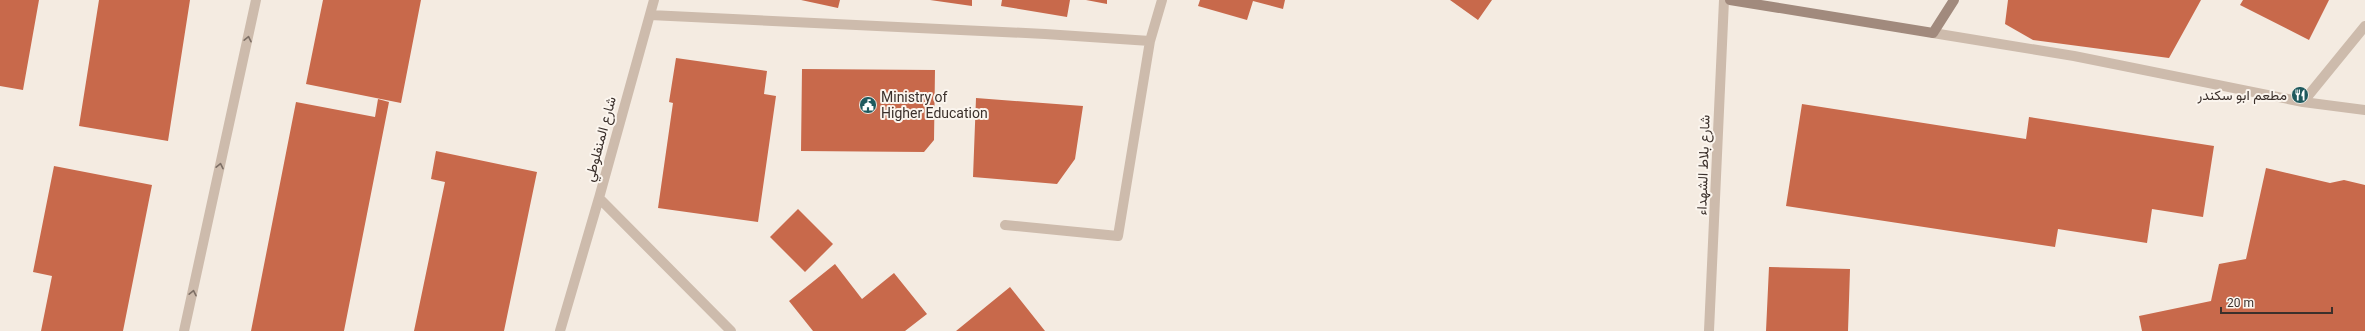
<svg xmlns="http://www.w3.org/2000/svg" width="2365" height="331" font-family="Roboto,Vazirmatn,sans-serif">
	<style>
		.building { fill: #c8694b }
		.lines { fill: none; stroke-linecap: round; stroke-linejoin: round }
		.street { stroke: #cdbbac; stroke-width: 10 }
		.secondary { stroke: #a18a7d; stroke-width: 10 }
		.oneway { stroke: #7d6f65 }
		.labels { text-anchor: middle; stroke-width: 4; stroke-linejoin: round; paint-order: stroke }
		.poi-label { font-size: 14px; fill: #3b302b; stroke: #fbf5ee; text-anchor: end }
		.street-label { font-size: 14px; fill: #3b302b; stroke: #fbf5ee }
	</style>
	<rect width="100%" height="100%" fill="#f4ebe1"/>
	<!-- building -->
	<path class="building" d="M0,0h39l-16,90 -23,-4z
		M99,0h91l-22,141 -89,-15z
		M323,0h98l-20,103 -95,-19z
		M801,0h39l-2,8z
		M930,0h42v6z
		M1002,0h68l-3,17 -66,-11z
		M1086,0h21v4z
		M1200,0h85l-2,9 -30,-8 -6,19 -49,-14z
		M1450,0h42l-14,20z
		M2008,0h193l-32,58 -136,-18 -28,-16z
		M2243,0h86l-20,40 -69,-35z
		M676,58l91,13 -3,23 12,2 -18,126 -100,-14 15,-105 -4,-1z
		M802,69l133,1 -1,70 -10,12 -123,-1z
		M976,98l107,8 -8,53 -18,25 -84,-7z
		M378,99l11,3 -45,229h-93l45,-229 79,15z
		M1802,104l224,35 3,-22 185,29 -11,71 -51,-8 -5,34 -89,-14 -3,18 -269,-41z
		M436,151l101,21 -33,159h-90l31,-149 -14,-3z
		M54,166l98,19 -29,146h-82l11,-55 -19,-4z
		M2266,168l64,15 14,-3 21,5v146h-223l-3,-15 72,-15 8,-37 27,-5z
		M798,209l35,35 -28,28 -35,-35z
		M835,264l27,35 32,-26 33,41 -22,17h-92l-24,-30z
		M1769,267l81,2 -2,62h-82z
		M1010,287l35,44h-89z"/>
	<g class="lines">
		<!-- street -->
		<path class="street" d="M654,0l-55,198 132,133
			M650,15l395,19 105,7 12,-41
			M1933,33l141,23 229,46 62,8
			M2303,102l62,-76
			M1005,225l113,11 32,-195
			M184,331l72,-331
			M560,331l39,-133
			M1709,331l15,-331"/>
		<!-- secondary -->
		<path class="secondary" d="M1730,0l203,33 21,-33"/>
	</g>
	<!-- one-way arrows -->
	<defs><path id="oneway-chevron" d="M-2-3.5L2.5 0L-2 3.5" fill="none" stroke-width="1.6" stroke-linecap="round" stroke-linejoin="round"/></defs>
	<g class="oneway">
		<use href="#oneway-chevron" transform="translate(248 39) rotate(-78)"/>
		<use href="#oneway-chevron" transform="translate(220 166) rotate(-78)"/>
		<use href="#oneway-chevron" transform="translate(193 293) rotate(-78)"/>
	</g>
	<!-- icons -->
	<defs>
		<g id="restaurant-disc" transform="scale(0.9)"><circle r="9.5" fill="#1f5a5e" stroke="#fbf5ee"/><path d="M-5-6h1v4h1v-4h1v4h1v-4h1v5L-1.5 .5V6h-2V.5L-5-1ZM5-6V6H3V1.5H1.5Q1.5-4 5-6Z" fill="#fff"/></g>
		<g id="civic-disc" transform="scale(0.9)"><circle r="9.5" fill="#1f5a5e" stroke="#fbf5ee"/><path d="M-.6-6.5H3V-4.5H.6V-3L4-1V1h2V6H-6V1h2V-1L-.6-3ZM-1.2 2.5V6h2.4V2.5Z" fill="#fff"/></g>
	</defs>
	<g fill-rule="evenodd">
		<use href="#restaurant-disc" x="2300" y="95"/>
		<use href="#civic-disc" x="868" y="105"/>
	</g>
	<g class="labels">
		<!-- poi labels -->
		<g class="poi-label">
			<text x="2287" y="100">مطعم ابو سكندر</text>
			<text x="881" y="102" text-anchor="start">Ministry of<tspan x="881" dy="16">Higher Education</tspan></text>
		</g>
		<!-- street labels -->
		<g class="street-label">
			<text transform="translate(600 139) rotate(-75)" y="5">شارع المنفلوطي</text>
			<text transform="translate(1703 165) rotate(-88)" y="5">شارع بلاط الشهداء</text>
		</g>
	</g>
	<!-- scale -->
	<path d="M2221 307v6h111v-6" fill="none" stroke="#3b302b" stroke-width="2"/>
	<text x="2227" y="307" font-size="12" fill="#3b302b" stroke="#fbf5ee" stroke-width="3" paint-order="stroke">20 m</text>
</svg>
